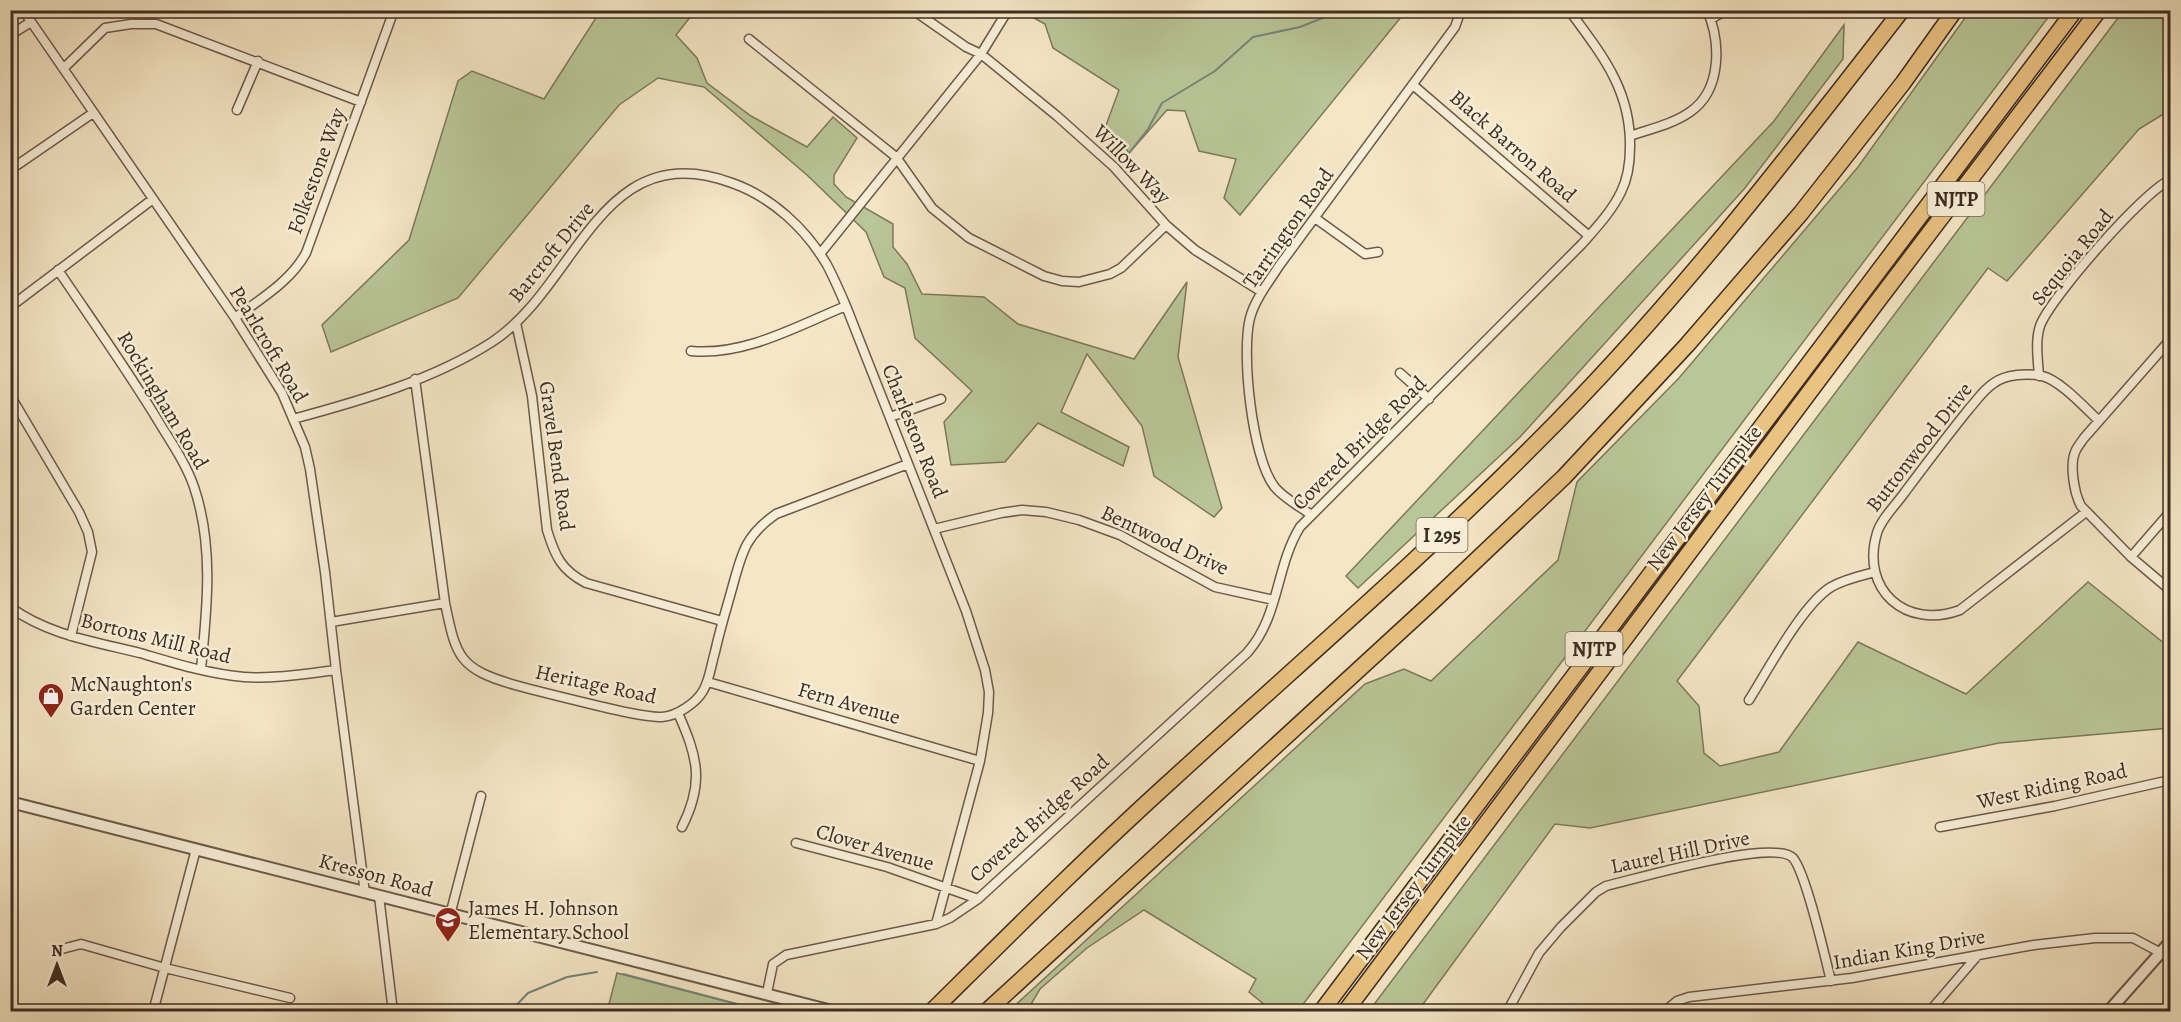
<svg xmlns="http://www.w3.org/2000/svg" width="2181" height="1022" font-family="Alegreya,serif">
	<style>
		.green { fill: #b9c697; stroke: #7c7a5c; stroke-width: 1.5 }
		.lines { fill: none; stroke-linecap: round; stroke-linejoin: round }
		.stream { stroke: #76857a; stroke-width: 2 }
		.minor-casing { stroke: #6c5b4a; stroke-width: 11 }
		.tertiary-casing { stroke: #6c5b4a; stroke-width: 14 }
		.motorway-casing { stroke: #3e2d21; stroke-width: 18 }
		.minor { stroke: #f8efd9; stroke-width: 8 }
		.tertiary { stroke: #f8efd9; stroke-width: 10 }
		.motorway { stroke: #eac382; stroke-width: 15 }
		.labels { text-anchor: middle; stroke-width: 5; stroke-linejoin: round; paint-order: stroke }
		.shield { fill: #f8efd9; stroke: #766758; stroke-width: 1.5 }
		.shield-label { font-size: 20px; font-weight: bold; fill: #3e2d21 }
		.street-label { font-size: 21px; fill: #3e2d21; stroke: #f8efd9 }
		.poi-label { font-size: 21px; fill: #3e2d21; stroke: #f8efd9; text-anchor: start }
	</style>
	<rect width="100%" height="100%" fill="#f5e6c5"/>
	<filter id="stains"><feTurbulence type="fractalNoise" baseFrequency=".00333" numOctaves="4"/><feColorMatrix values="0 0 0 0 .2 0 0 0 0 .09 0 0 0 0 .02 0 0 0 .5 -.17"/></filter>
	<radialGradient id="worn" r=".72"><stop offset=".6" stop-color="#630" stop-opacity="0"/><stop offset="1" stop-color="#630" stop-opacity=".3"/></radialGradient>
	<!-- green -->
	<path class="green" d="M2124,10l46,1v99l-31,19 -132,152 -19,-13 -311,413 22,25 5,47 16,13 59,-14 79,-110 108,52 122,-112 82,66v80l-171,15 -409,85 -35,-4 -137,187h-49z
		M603,11h92l-19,24 21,23 10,25 44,33 56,31 26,-30 24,21 -23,37v9l12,13 47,27v23l14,17 15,30 62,3 34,27 116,35 53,-77 -9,75 44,151 -8,9 -60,-41 -12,-50 -55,-72 -26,58 68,35 -6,19 -85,-43 -33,39 -54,3 -7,-43 28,-31 -57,-53 -10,-50 -21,-11 -18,-45 -59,-57 -103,-88 -46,-9 -39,27 -161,193 -127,54 -9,-27 87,-85 49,-159 14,-10 72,28 55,-86z
		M1021,11h385l-166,204 -16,-17 12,-39 -37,-8 -14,-40 -18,-1 -38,43 -10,-14 -14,-11 14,-38 -66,-42 -8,-24z
		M1970,11h83l-755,1000h-35l3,-5 -17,-14 7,-13 -112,-69 -57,38 -47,41 -13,22h-18l356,-327 39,-15 27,12 127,-121 19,-78 102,-104 179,-211z
		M1844,25l-1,34 -98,129 -225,249 -162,151 -12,-12 428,-455z
		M617,973l146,38h-153l-2,-3z"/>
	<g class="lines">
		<!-- stream -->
		<path class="stream" d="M1126,157l22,-28 14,-26 53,-32 38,-34 47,-10 25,-10 8,-7
			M623,974l145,38
			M510,1012l18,-19 39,-16 30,-5"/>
		<!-- minor casing -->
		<g class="minor-casing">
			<path id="minor" d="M23,10l212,308 47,75 23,54 5,22 15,103 11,98 29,223
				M913,10l53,37 15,7 76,62 57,51 52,58 29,25 67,42
				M1711,19l15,-9
				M10,35l21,-13
				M749,39l147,118 36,51 37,30 75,38 18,5 17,1 31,-8 11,-6 45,-43
				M64,68l41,-40 26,-4h25l205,78
				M1413,85l176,151
				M237,110l21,-49
				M1630,136c20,-7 43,-12 60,-24 32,-22 31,-70 17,-102
				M10,170l83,-57
				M1315,218l50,36 13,-2
				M820,254l161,-200 27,-44
				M58,270c33,49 68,98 99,149 13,22 29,44 37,68 20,59 13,122 7,182
				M10,307l143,-108
				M235,318c25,-19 55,-36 71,-65l88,-243
				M516,323l16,73 15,134c8,26 14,40 39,53l136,38
				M2170,340l-86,98c-2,3 -6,8 -8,12 -7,13 -2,43 5,56l50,51 39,33
				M691,351c54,5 106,-25 155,-45
				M1400,373l29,26
				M2039,376c-1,-16 -4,-35 1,-50 10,-28 104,-135 130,-146
				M415,379l30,224c11,54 14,66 70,82 29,8 59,15 88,22 19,4 40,10 59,10 15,-1 34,-14 41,-26 7,-12 8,-26 12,-39 5,-23 12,-45 18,-67 9,-33 13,-50 43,-71l132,-50
				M10,395l69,117 9,20 4,20 -21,84
				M890,417l51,-18
				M293,419c67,-18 140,-39 199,-77 86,-56 108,-208 240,-159 40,14 74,46 95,82 7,13 13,27 19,41l120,305 19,59 4,22 -1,21 -8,48 -44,163
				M2086,512l-126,98c-54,20 -100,-20 -83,-77 4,-14 19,-28 28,-41 21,-28 42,-56 64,-83 8,-9 15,-20 25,-26 12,-9 34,-10 48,-7 18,4 43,32 57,45
				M1310,514c-11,-8 -28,-17 -36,-28 -22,-29 -33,-133 -24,-168 5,-19 19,-36 29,-52l176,-239 6,-17
				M934,529l67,-16 21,-3 24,2 33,8 41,15 95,52 59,13
				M2131,557l39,-45
				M10,607c38,28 86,35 130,46 34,10 68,21 104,24 30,2 61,-3 92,-7
				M331,622l114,-19
				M708,682l272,79
				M1749,700c19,-30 53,-95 82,-113 14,-8 29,-11 44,-15
				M678,713c19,43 27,69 4,114
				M1940,827l115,-21 115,-26
				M796,843l91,24 91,32
				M379,896l14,116
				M450,915l31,-119
				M58,950l23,-6 84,24 125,30
				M767,993l6,-29 13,-9 150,-31 14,-6 28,-19 269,-246c33,-37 28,-85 53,-126l282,-283c14,-16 30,-33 39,-52 7,-14 9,-29 9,-45 1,-58 -29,-93 -61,-137
				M153,1012l43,-163
				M1507,1012l32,-59 22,-26 35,-35 10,-6c30,-7 168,-48 187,-28 13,15 32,99 38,123
				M1664,1012l13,-11 12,-4 163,-19 182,-33 61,-7h38l28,15
				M1929,1012l49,-57"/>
		</g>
		<!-- tertiary casing -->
		<g class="tertiary-casing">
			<path id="tertiary" d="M10,802l826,210
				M2108,1012l62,-70"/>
		</g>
		<!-- motorway casing -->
		<g class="motorway-casing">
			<path id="motorway" d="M931,1012c80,-79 160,-159 243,-234 121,-111 246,-218 361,-334 135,-134 251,-284 367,-434
				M986,1012l443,-407 135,-128 123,-132 114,-132 102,-130 52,-73
				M1321,1012l754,-1002
				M1345,1012l532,-710 222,-292"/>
		</g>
		<!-- minor -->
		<use href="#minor" class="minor"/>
		<!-- tertiary -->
		<use href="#tertiary" class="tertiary"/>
		<!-- motorway -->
		<use href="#motorway" class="motorway"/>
	</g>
	<!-- icons -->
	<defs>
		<g id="shop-pin" transform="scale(1.35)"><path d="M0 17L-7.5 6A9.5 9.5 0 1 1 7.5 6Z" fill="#8f2418" stroke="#f8efd9"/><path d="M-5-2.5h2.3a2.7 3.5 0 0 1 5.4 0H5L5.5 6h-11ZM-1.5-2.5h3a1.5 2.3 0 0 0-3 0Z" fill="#fff"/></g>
		<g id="school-pin" transform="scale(1.35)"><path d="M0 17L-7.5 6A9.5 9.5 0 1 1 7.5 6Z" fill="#8f2418" stroke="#f8efd9"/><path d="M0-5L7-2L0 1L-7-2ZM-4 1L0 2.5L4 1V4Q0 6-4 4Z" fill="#fff"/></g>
	</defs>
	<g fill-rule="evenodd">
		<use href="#shop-pin" x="51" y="696"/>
		<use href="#school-pin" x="448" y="920"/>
	</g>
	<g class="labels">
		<!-- shield labels -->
		<g class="shield">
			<rect x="1927.5" y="182" width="57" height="34" rx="4.5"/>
			<rect x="1416.5" y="518" width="51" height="34" rx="4.5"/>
			<rect x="1565.5" y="632" width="57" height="34" rx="4.5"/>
		</g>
		<g class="shield-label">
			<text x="1956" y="206">NJTP</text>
			<text x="1442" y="542">I 295</text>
			<text x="1594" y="656">NJTP</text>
		</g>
		<!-- street labels -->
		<g class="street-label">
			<text transform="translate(1513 146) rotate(41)" y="7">Black Barron Road</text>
			<text transform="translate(1132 164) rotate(46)" y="7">Willow Way</text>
			<text transform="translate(316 171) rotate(-70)" y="7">Folkestone Way</text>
			<text transform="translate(1288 228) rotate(-55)" y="7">Tarrington Road</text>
			<text transform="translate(551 252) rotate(-51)" y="7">Barcroft Drive</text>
			<text transform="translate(2072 257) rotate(-51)" y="7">Sequoia Road</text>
			<text transform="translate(269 344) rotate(59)" y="7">Pearlcroft Road</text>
			<text transform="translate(163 400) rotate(59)" y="7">Rockingham Road</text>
			<text transform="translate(915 431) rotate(68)" y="7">Charleston Road</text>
			<text transform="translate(1359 443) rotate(-45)" y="7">Covered Bridge Road</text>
			<text transform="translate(1919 447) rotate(-52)" y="7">Buttonwood Drive</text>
			<text transform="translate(557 456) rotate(82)" y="7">Gravel Bend Road</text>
			<text transform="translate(1704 498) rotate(-53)" y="7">New Jersey Turnpike</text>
			<text transform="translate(1165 540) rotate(25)" y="7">Bentwood Drive</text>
			<text transform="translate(156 638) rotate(14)" y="7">Bortons Mill Road</text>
			<text transform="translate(596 684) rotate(12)" y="7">Heritage Road</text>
			<text transform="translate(849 703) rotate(16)" y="7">Fern Avenue</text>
			<text transform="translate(2052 786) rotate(-12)" y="7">West Riding Road</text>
			<text transform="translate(1039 818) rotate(-42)" y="7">Covered Bridge Road</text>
			<text transform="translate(875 847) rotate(16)" y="7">Clover Avenue</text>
			<text transform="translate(1680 852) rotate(-12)" y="7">Laurel Hill Drive</text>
			<text transform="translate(376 875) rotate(15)" y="7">Kresson Road</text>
			<text transform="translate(1413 887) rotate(-53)" y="7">New Jersey Turnpike</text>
			<text transform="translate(1909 949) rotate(-10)" y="7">Indian King Drive</text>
		</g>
		<!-- poi labels -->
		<g class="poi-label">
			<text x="70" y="691">McNaughton's<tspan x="70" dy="24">Garden Center</tspan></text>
			<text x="468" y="915">James H. Johnson<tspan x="468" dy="24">Elementary School</tspan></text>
		</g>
	</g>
	<!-- margin -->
	<rect width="2181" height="1022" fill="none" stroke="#f5e6c5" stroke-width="36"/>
	<rect x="12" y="12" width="2157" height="998" fill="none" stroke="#3e2d21" stroke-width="3"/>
	<rect x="18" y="18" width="2145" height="986" fill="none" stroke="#3e2d21" stroke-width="1.5"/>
	<!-- north arrow -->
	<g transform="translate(57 965)" stroke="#f8efd9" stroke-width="4.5" paint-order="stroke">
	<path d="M0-4.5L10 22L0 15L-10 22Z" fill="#3e2d21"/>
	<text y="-9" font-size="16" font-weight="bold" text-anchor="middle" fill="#3e2d21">N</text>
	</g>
	<rect width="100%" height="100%" filter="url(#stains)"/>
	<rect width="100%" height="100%" fill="url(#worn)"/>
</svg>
